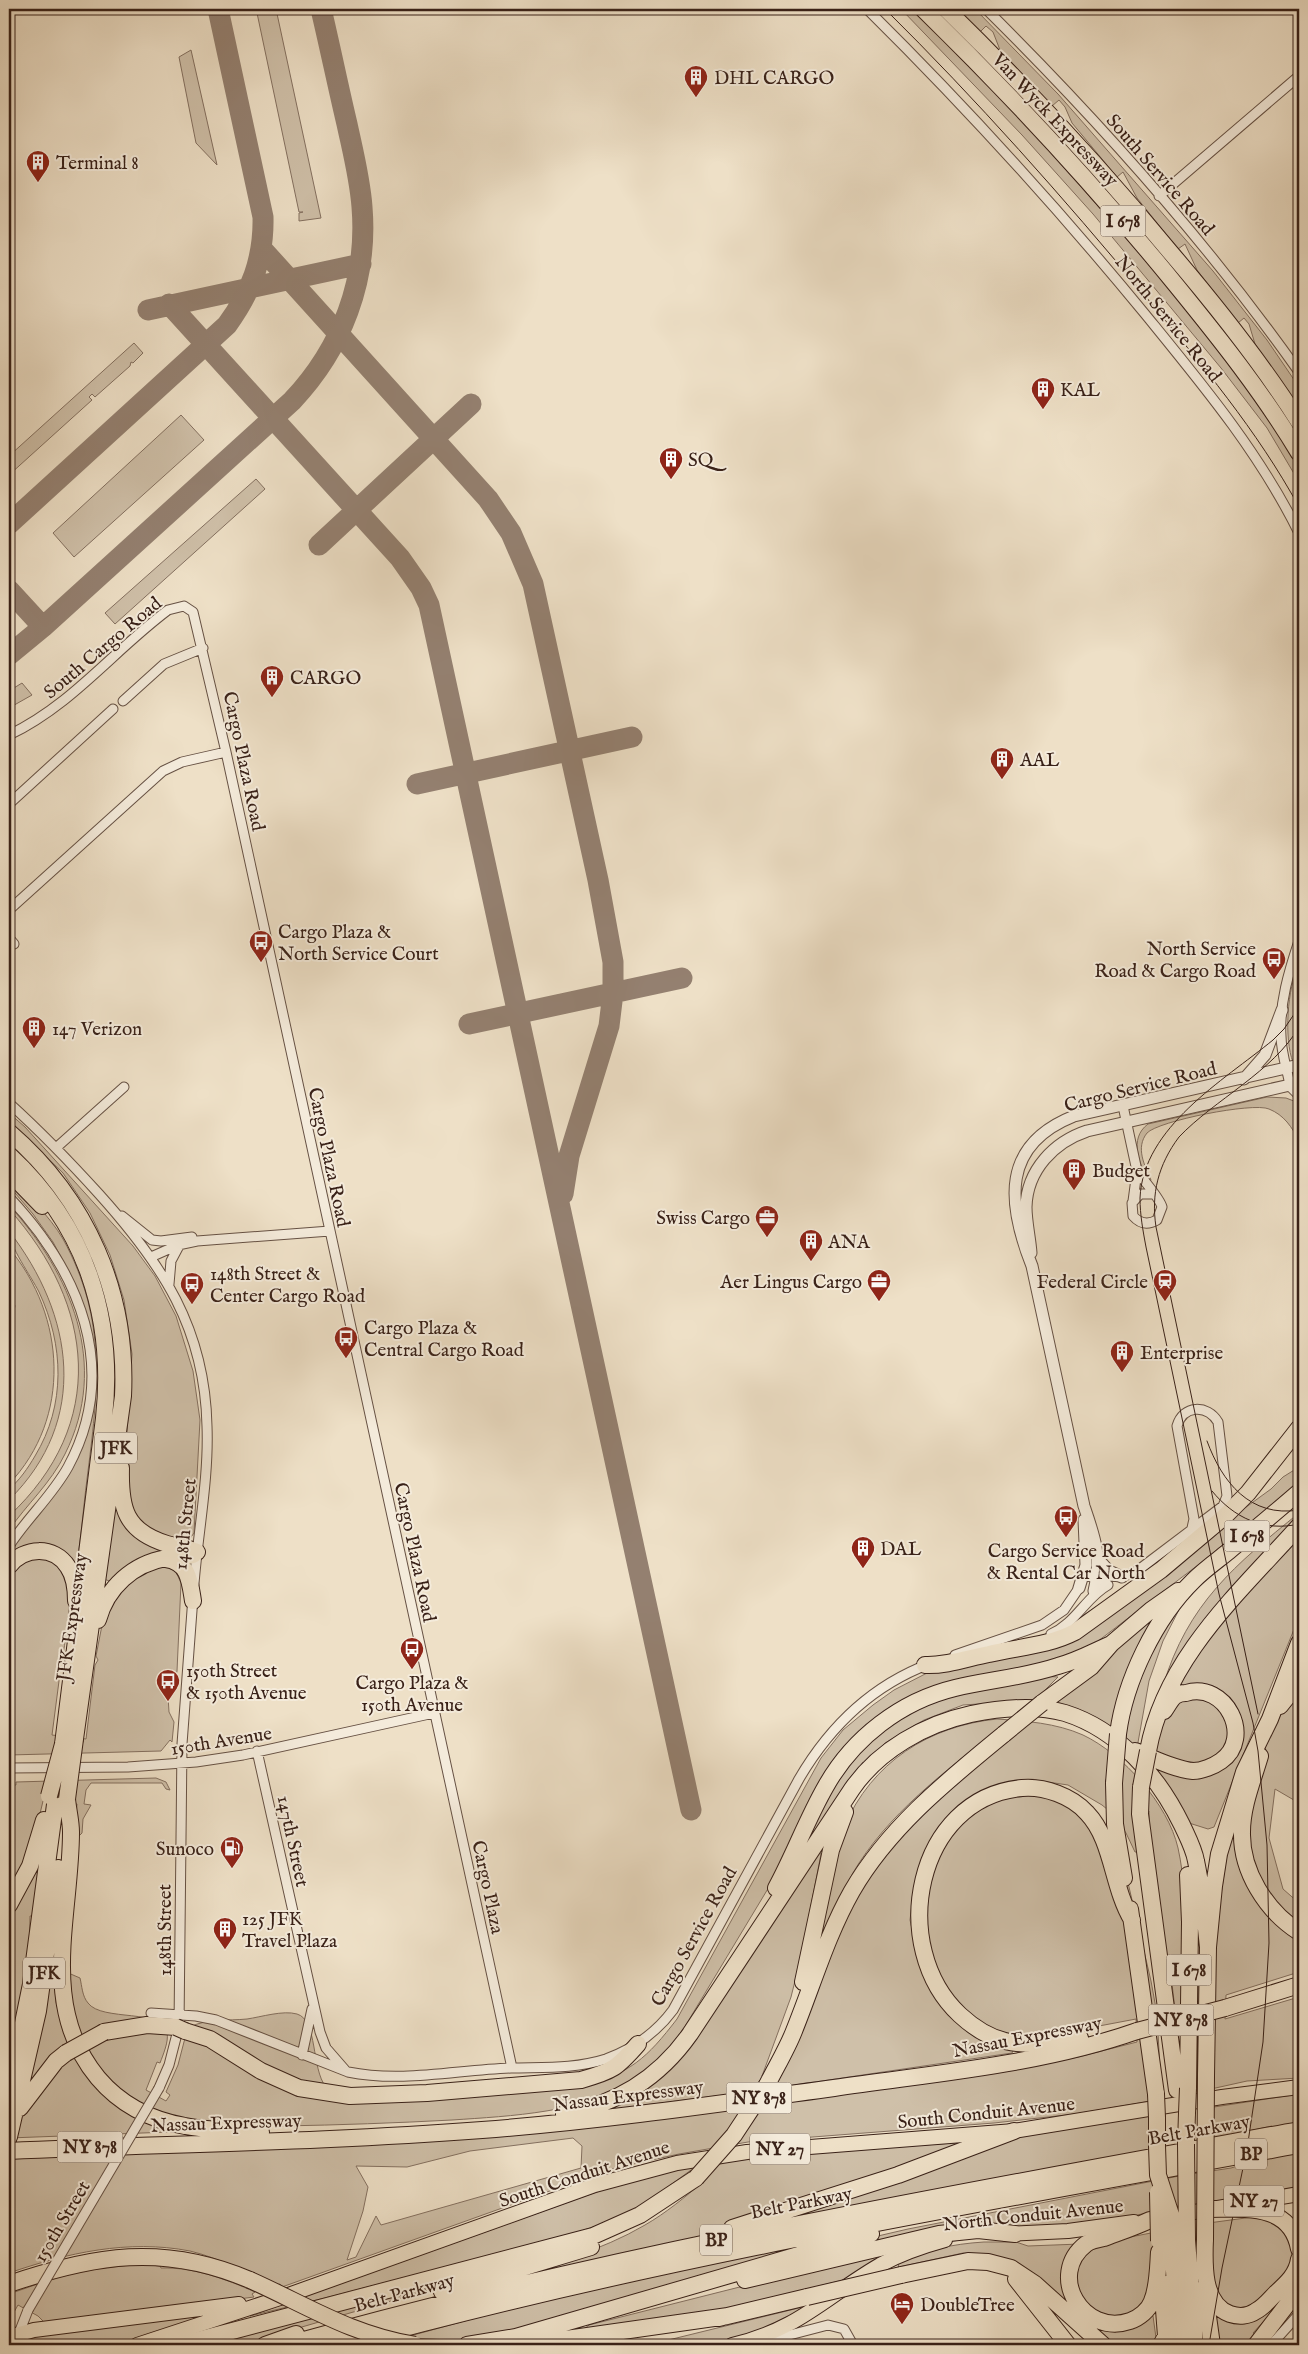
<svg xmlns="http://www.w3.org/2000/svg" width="1308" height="2354" font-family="'IM FELL English',serif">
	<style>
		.green { fill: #cfc0a9; stroke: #847060; fill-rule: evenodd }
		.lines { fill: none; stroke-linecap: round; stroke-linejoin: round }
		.taxiway { stroke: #948070; stroke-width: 21 }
		.minor-casing { stroke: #665144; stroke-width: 11 }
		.tertiary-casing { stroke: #665144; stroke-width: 13 }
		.primary-casing { stroke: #392118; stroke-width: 16 }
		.motorway-casing { stroke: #392118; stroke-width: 18 }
		.minor { stroke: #f4ebdb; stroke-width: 9 }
		.tertiary { stroke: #f4ebdb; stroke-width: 11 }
		.primary { stroke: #eee0c7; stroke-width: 14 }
		.motorway { stroke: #eee0c7; stroke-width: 16 }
		.tram { stroke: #392118; stroke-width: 1 }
		.minor-bridge-casing { stroke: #665144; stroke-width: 11; stroke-linecap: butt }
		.motorway-bridge-casing { stroke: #392118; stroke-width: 18; stroke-linecap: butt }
		.minor-bridge { stroke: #f4ebdb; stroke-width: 9 }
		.motorway-bridge { stroke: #eee0c7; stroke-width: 16 }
		.labels { text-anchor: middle; stroke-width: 4; stroke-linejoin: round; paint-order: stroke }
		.shield { fill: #f4ebdb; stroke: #715e52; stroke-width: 1 }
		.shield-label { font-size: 18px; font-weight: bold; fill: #392118 }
		.poi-label { font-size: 19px; fill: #392118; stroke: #f4ebdb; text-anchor: start }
		.street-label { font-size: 19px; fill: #392118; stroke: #f4ebdb }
	</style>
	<rect width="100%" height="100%" fill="#eee0c7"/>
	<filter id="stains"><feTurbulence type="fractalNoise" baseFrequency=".004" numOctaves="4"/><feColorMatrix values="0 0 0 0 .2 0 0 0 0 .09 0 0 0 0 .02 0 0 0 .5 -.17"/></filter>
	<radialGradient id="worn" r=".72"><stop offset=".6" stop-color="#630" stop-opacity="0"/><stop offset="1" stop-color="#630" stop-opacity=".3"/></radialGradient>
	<!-- green -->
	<path class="green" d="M265,9h11l45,209 -22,3v-8l4,-1h-4l-42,-199z
		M901,9h11l102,102 143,162 97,123 45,70v16l-32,-54 -46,-60 -128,-154 -71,-79z
		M957,9h18l83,85 155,177 54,69 32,47v16l-2,2 -42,-61 -6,-20 -5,-6 -6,5 -41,-53 -12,-26 -7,5 -41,-51 -14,-26 -6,5 -45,-54 -7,-16 -6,-7 -7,6 -52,-56 -7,-18 -7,-6 -6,6z
		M191,50l26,115 -21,-22 -17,-86z
		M134,343l9,10 -10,10 -2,-1 -1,4 -35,31 -3,-3 -3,3 3,3 -83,75v-19z
		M181,415l23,25 -130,117 -21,-24z
		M256,479l9,10 -150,135 -10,-11z
		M22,683l10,12 -23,13v-17z
		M1299,966v92l-6,4c-9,-22 -6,-76 6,-96z
		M1267,1097l19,1 13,5v38c-7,-14 -15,-26 -30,-32 -16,-7 -111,12 -122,24 -12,15 -2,33 4,47l-2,3c-9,-19 -21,-44 -1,-59z
		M9,1113l16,14 108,119 22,30 21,40 17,55 7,49 -6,113 -5,7 -9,3 -38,-15 -19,-33 9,-141 -8,-54 -14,-45 -20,-42 -27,-40 -54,-52z
		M9,1176c18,19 40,39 54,63 45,82 35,152 24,240 -4,31 -6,63 -12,94l-17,-22 -49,7v-9l44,-57 32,-61 7,-90 -8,-34 -13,-31 -18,-34 -20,-28 -24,-28z
		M9,1205c62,69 101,159 56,249 -14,29 -38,50 -56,76v-14c99,-92 86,-211 0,-307z
		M9,1231c65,84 81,189 0,269v-11c10,-8 19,-21 26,-33 31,-51 29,-111 4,-164 -8,-16 -30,-46 -30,-61z
		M9,1248c57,68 63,170 0,236v-151l6,-27 -6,-19z
		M1299,1467v16l-101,82 -117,89 -125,29 -93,48 -179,297c-14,19 -28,39 -48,52 -51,33 -125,36 -184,40 -56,3 -113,5 -170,6v-2l-26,1 -13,-2 -1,2 -64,-4 -43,-17 -53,-53 -16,-79 14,6c2,8 2,18 8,25 14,19 76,5 79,30 2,8 -4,22 -7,30l-3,-1 -11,28 20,11 4,-6 -4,-3 12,-27 7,-27 5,-11c18,-9 38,-6 57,-8 14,-2 36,-9 50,-5 21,6 14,55 29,73 3,4 11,7 15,11l240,-12c49,-12 66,-28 96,-67l144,-261 22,-28 30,-25 21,-15 33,-17 108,-26 192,-126 44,-32 12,-12z
		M117,1495l3,15 60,42 -68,30 -8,-3z
		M1299,1513v104l-85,210 -6,2 -19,-6 -64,-82 -117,-39 -45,3 -39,15 -39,23 -20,21 -2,-2 -66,95 30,-65 49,-59 64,-37 103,-20 15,1 -24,24 151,-103 -22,43 -14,40 -12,67 14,13c4,-25 5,-52 12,-75 25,-83 72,-121 136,-173z
		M44,1556c4,2 10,4 14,7 21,16 7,75 4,99l-4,-2 1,21 -7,54 34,4 9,-74 3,-5 -2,-4 8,-41 7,-17 31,-28 24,-4 10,6 5,11 -4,88 -6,26 -3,-1 1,16 5,10 -2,20 -2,-2 -9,11 -152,4v-181l6,-9z
		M1299,1691v112l-24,-14 -6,49 14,51 16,14v24l-40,-43 -13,-49 4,-34 18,-63 19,-37z
		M997,1719c29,2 59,4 86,16 40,19 85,69 95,113 13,59 5,126 4,186h-4l-6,-50 -22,-123 -1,-50 -14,-13 3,54h-3l-9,-19 -9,-13 1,-2 -16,-13 -34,-20 -34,-5 -35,4 -37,20 -29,32 -11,23 -9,36 -3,25 9,39 12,30 82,62 -1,2 -265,39 -149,19 74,-45 146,-214 3,2 -20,103 -10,40 -29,79 59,-106 49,-102 138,-146c-53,42 -111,83 -149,141 -17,26 -28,57 -41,86 5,-32 8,-66 16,-97 2,-9 7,-17 10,-25 28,-65 85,-101 153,-108z
		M156,1778l10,4 4,8 -4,-1 -4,-6h-71l-5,7 -2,14 7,1 -8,14 -1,14 -4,4h-4l3,-33 -34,-3 -9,38 -25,55v-109h7v-3z
		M1040,1792l57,25 18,21 10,32 26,111 6,33 4,74 -4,12 -82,14 -81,9 -246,19 -69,12 -68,15 -329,118 -2,-3 -5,1c-27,-12 -56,-27 -85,-34 -62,-12 -123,2 -181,22v-118l254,-9 746,-76 69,-13 59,-15 -1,-23 -74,14 -51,2 -20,-4 -37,-29 -20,-34 -12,-67 23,-61 25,-28 34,-17zM573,2138l9,8 -1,22 -200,57 -5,-9 -20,41 -9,3 16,-49 5,-24 -12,-21 51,1 63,-16z
		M1239,1817l3,42 57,77v36l-73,23 -1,24 74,-22v81l-52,3 -45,10 -1,-59 27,-185z
		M33,1871l5,1 -5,44h-3c0,46 -9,94 -21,138v-141z
		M56,1938v64l9,34 12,24 92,68v4l-160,6z
		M1299,2094v30l-26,5 -1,-3 -70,15 -1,-32z
		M1157,2114l-1,37 -416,77 -238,53c48,-17 99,-30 143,-56 21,-12 40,-28 58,-43l-12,-12 -52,38 -28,13 -42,14 -244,63 -75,18 355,-127 85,-23 100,-12 208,-14z
		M1299,2152v35l-180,31 -324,45 70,-24 43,-10 271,-53 52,-8 34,-10z
		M1253,2217l24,1 19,35c-7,31 -26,40 -52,57l-18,-5 -16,-26 -9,-55z
		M1156,2232l-5,53 -14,29 -36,4 -26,-25v-31l11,-12 34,-11z
		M855,2235l-346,99 -41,7 -56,-3 -25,7h-10l168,-46 151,-34z
		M984,2242h32l12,4 52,-2 -17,27 37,57 16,4 1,-3 33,-14 3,1 4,29h-48l-114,-89 -32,-3 -64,14 -2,-5c31,-12 54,-18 87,-20z
		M906,2245l-55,33 -131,33 -141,22 10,-8 16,-4z
		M140,2264l20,2 1,2c32,-1 65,11 94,24l-3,2 2,3 -208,27 -8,-8 -20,-11 -9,16v-27l66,-23z
		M1299,2278v4l-46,51 4,2 -7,10h-39l-1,-37 19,13z
		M451,2279l2,4 -213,62h-47z
		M815,2304c-35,19 -69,36 -108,41 -19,3 -40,0 -59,0z
		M209,2315l-92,30h-87l3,-10 99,-14z"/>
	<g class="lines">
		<!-- taxiway -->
		<path class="taxiway" d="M262,249l226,250 23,34 22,51 65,296 15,82v31l-4,33 -40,130 -6,38
			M169,304l231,254 21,30 8,17 262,1205
			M148,310l213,-46
			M9,524l218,-199c24,-33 37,-66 36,-108l-45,-208
			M319,545l152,-141
			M9,590l34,37
			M9,655l34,-28 249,-226c50,-53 76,-121 70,-194 -2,-28 -9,-55 -15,-83 -9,-38 -17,-77 -26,-115
			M417,784l215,-47
			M469,1024l213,-46"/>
		<!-- minor casing -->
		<g class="minor-casing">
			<path id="minor" d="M867,9c98,97 190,198 278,305 57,70 114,138 154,219
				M986,9c113,112 221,233 313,363
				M1159,196l140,-120
				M123,701l41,-37 39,-16
				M9,735c63,-30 104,-84 159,-125l16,-4 9,6 33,140 286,1316
				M9,804l104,-95
				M9,910l154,-139 19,-9 44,-10
				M9,938l5,6
				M1290,1085c-3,-16 -9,-33 -9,-49 -2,-32 8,-65 18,-95
				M9,1103c32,29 61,59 90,91 63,70 106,134 108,232 2,52 -9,106 -13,158
				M1123,1106l14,65 -4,30
				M57,1147l67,-60
				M1137,1171c6,9 23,27 25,36l-5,13c-9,5 -17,4 -24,-4l-1,-13 8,-9h13
				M9,1197c70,74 112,172 59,270 -16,29 -41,51 -59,79
				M122,1216l30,24 9,1 31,-4
				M151,1257l27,-12 19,-4 133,-10
				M169,1284l2,-23 9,-17
				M1084,1575l18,5 7,-4 13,1 15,-6 86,-65 4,-10 -9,-74c-11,-18 -35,-17 -41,4l17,93 -2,9
				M1051,1634c24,-10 35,-37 57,-49
				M955,1655l87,-30 22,-15 15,-22
				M257,1751l63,281 6,16 20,23
				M9,1768l119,-1 68,-5 47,-7 191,-42
				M151,2013l45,3 20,4 132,52c54,11 108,-2 163,-4 32,-1 64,1 95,-9 27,-10 50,-26 67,-49l126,-231c31,-53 72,-93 130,-115
				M302,2055l10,-46
				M159,2088l10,-23 10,-39 3,-282 11,-147
				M19,2333l9,-23
				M765,2345l-2,-8 15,1 50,-13 16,4 9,16
				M1271,2345l28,-31"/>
		</g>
		<!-- tertiary casing -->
		<g class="tertiary-casing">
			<path id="tertiary" d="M1244,1079l21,-24 17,-45
				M1031,1253c-1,-15 -5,-31 -5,-46 1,-37 28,-65 61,-76l203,-46 9,9
				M1098,1559l11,12 13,6
				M1079,1588l7,-23 -2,-45
				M1094,1591c8,-34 1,-53 -10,-85l-52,-240c-25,-63 -31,-121 42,-150l225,-51"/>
		</g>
		<!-- primary casing -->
		<g class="primary-casing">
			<path id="primary" d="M1177,2215l122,-21
				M1006,2234l62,-3 66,-9
				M9,2337l25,-7 205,-26
				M137,2345l143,-47 315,-113 82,-22 70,-11 267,-21 208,-34 77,-10
				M732,2345c66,-15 93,-48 148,-80 20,-11 43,-19 65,-25"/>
		</g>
		<!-- motorway casing -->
		<g class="motorway-casing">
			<path id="motorway" d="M923,9c89,87 174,179 253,276 44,54 87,108 123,168
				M946,9c79,77 155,159 225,244 46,54 90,109 128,169
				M9,1132c78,67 119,161 114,264l-48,343
				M9,1155c76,70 106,161 95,263l-41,326
				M9,1172l33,34
				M121,1468c-1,40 4,63 46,76 10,3 20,3 30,8
				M166,1559c23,3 24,23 27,42
				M9,1566c15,-19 45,-21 59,1 7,10 8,22 8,34
				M98,1620c9,-33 35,-56 68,-62 9,-2 20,0 27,-3
				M925,1665c22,1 43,-7 64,-11 29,-7 59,-8 86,-22l86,-62 63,-53 24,-24 51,-65
				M1042,1703l49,-36 20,-23 40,-34 27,-19
				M1280,1706l8,-10 11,-9
				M1118,1734c7,-53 37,-116 76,-154 11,-11 24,-20 35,-29 24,-20 47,-39 70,-59
				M1135,1751c18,7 38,18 58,20 9,0 21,-5 28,-10 33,-23 5,-80 -35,-68 -3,0 -8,1 -11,3 -4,3 -8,11 -11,15
				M1148,1751c17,-93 91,-158 151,-225
				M1260,1756c-7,24 -18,50 -18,76 -1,39 24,79 57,100
				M1114,1783l1,41 9,54
				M1141,1787l-1,27 37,276
				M67,1799c1,11 4,22 4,33 0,84 -33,174 27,246 22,26 53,42 87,48 25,5 51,4 76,6
				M776,1888c18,-33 31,-69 50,-102 27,-48 75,-85 129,-98 34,-8 70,-11 103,-22 19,-5 35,-14 53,-22
				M9,1905l21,-39 14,-46
				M1130,1909l26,185
				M803,1982l28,-132 14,-38
				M1225,2008l74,-23
				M185,2031l25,8 51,32 38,17 51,8 77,-3 154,-13c32,-9 36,-12 57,-36
				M104,2032l43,-7 29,2
				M1080,2038c-24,4 -51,9 -75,3 -17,-4 -32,-14 -45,-26 -73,-68 -45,-217 62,-227 22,-2 50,8 65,25 26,27 25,74 45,107
				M1206,2076l2,-129 6,-61 5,-32 25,-82 26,-53 29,-76
				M767,2085c9,-18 20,-36 27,-54 19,-47 33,-96 58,-140 37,-64 96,-111 152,-157
				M1188,2088l2,-166 -2,-47
				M9,2092l22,-108 25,-187
				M20,2108l36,-47 10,-8
				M564,2114c54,-10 95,-36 126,-80l162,-245c27,-39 73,-65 119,-75 30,-6 64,-10 94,-1 54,17 93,63 117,112 5,11 12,24 14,36 6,28 9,57 12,86
				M9,2137l29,-126 20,-143
				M1186,2144l1,-31
				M1157,2146v-28
				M9,2151c157,-7 316,-9 473,-21 118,-9 235,-26 352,-42 101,-15 206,-23 303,-57
				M1209,2209c35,0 82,-6 90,40
				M1150,2220c-15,7 -30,12 -46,18 -5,1 -14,3 -18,6 -40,31 -3,93 44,77 9,-3 19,-11 22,-20 6,-14 6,-34 7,-49
				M732,2228l166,-53 116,-44
				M1205,2239c-1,24 -3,65 25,75 9,3 19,2 26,-3 8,-4 14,-12 20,-18 11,-10 21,-19 23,-34
				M1187,2240l8,105
				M1172,2241l7,104
				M901,2275l67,-14 20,1 23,6 24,16 68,61
				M1016,2279l52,66
				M745,2280l194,-46 39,-4 37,4
				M9,2284c85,-29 155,-41 241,-4
				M1204,2288l8,57
				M442,2292l149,-45
				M719,2318l88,-21
				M179,2345l414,-109 47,-21 56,-37
				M265,2345l31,-11
				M286,2345c334,-94 672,-152 1013,-215
				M341,2345c315,-87 637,-141 958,-200
				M467,2345l49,-8 355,-103
				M524,2345l204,-29
				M1161,2345l5,-9 -4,-53
				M1256,2345l43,-56"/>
		</g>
		<!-- minor -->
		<use href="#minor" class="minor"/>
		<!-- tertiary -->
		<use href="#tertiary" class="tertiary"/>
		<!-- primary -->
		<use href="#primary" class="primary"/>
		<!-- motorway -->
		<use href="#motorway" class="motorway"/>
		<!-- tram -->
		<path class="tram" d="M885,9c92,91 178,188 261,288 55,67 111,133 153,210
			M1207,1441c15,41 43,77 92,69
			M1212,1491c22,27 52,41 87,33
			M1258,1714l-102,-487c-5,-33 2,-62 23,-90 35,-37 95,-66 120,-110
			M1209,2345l13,-77 25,-119 16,-107 6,-99 -2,-98 -9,-94 -5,-28 -34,-129 -73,-347c-3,-16 -6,-32 -6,-49 3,-71 83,-117 133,-158l11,-11 15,-22"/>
		<!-- minor-bridge casing -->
		<g class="minor-bridge-casing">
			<path id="minor-bridge" d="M28,2310l131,-222"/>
		</g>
		<!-- motorway-bridge casing -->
		<g class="motorway-bridge-casing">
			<path id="motorway-bridge" d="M1004,1734l38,-31
				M1114,1783l4,-49
				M1141,1787l7,-36
				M49,1796l14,-52
				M67,1799l8,-60
				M176,2027l9,4
				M1137,2031l88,-23
				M66,2053l38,-21
				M1156,2094l1,24
				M1187,2113l1,-25
				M1186,2144l1,96
				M1157,2146l1,29 14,43v23
				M696,2178l38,-43 33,-50
				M1158,2192l1,49
				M1205,2239l1,-163
				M250,2280c56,25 102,55 165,65
				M807,2297l94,-22"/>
		</g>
		<!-- minor-bridge -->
		<use href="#minor-bridge" class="minor-bridge"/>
		<!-- motorway-bridge -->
		<use href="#motorway-bridge" class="motorway-bridge"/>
	</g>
	<!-- icons -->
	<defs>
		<g id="building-pin" transform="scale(1.25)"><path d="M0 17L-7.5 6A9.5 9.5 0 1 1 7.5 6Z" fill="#8f2418" stroke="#f4ebdb"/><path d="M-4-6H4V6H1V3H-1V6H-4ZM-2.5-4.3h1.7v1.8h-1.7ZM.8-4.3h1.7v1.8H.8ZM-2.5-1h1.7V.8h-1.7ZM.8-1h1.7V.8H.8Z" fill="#fff"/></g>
		<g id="bus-pin" transform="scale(1.25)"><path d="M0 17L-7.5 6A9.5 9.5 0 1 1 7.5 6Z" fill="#8f2418" stroke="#f4ebdb"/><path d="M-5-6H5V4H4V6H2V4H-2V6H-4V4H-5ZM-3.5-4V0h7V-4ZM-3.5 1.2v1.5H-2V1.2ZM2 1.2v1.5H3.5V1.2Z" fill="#fff"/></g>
		<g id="office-pin" transform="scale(1.25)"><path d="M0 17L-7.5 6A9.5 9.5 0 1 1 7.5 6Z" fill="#8f2418" stroke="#f4ebdb"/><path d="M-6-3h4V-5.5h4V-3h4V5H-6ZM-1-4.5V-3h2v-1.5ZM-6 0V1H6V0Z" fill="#fff"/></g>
		<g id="station-pin" transform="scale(1.25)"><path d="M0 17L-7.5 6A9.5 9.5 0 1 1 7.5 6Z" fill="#8f2418" stroke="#f4ebdb"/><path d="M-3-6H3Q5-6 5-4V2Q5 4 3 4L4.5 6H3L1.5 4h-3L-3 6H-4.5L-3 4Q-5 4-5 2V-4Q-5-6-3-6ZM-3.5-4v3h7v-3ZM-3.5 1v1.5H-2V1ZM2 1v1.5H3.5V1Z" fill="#fff"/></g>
		<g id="fuel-pin" transform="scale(1.25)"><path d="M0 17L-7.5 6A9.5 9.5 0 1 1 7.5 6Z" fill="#8f2418" stroke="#f4ebdb"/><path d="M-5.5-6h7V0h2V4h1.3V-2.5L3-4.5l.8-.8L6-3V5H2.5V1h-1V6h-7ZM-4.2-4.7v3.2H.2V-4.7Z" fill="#fff"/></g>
		<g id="hotel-pin" transform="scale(1.25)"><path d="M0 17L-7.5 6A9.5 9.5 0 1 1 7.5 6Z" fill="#8f2418" stroke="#f4ebdb"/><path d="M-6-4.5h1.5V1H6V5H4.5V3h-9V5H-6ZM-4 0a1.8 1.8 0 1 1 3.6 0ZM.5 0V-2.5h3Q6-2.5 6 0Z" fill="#fff"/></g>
	</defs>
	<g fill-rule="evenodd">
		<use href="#building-pin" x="696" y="77"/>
		<use href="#building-pin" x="38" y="162"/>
		<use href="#building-pin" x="1043" y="389"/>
		<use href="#building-pin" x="671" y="459"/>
		<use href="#building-pin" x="272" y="677"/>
		<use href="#building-pin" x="1002" y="759"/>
		<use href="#bus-pin" x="261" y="942"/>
		<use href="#bus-pin" x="1274" y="959"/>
		<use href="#building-pin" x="34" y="1028"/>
		<use href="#building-pin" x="1074" y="1170"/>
		<use href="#office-pin" x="767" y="1217"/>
		<use href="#building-pin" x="811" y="1241"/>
		<use href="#office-pin" x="879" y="1281"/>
		<use href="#station-pin" x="1165" y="1281"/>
		<use href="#bus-pin" x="192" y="1284"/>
		<use href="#bus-pin" x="346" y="1338"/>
		<use href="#building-pin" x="1122" y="1352"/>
		<use href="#bus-pin" x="1066" y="1517"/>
		<use href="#building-pin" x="863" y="1548"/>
		<use href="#bus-pin" x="412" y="1649"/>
		<use href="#bus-pin" x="168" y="1681"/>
		<use href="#fuel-pin" x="232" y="1848"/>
		<use href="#building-pin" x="225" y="1929"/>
		<use href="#hotel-pin" x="902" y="2304"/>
	</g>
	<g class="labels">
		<!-- shield labels -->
		<g class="shield">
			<rect x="1100.5" y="205.5" width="45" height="31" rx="4"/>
			<rect x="95" y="1432.5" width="42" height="31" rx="4"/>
			<rect x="1224.5" y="1520.5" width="45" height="31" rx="4"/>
			<rect x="1166.5" y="1954.5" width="45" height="31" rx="4"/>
			<rect x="23" y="1957.5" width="42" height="31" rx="4"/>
			<rect x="1148.5" y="2004.5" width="65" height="31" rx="4"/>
			<rect x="726.5" y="2082.5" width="65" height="31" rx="4"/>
			<rect x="57.5" y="2131.5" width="65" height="31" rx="4"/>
			<rect x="750" y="2133.5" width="60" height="31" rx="4"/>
			<rect x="1235" y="2138.5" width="32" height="31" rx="4"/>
			<rect x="1224" y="2185.5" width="60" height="31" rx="4"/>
			<rect x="700" y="2224.5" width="32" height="31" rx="4"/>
		</g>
		<g class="shield-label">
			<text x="1123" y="227">I 678</text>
			<text x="116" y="1454">JFK</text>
			<text x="1247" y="1542">I 678</text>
			<text x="1189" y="1976">I 678</text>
			<text x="44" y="1979">JFK</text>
			<text x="1181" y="2026">NY 878</text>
			<text x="759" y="2104">NY 878</text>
			<text x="90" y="2153">NY 878</text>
			<text x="780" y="2155">NY 27</text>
			<text x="1251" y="2160">BP</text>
			<text x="1254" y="2207">NY 27</text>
			<text x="716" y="2246">BP</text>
		</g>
		<!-- poi labels -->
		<g class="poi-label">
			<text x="714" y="84">DHL CARGO</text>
			<text x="56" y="169">Terminal 8</text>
			<text x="1060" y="396">KAL</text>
			<text x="688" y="466">SQ</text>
			<text x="290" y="684">CARGO</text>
			<text x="1020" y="766">AAL</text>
			<text x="278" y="938">Cargo Plaza &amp;<tspan x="278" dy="22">North Service Court</tspan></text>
			<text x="1256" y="955" text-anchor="end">North Service<tspan x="1256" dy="22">Road &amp; Cargo Road</tspan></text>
			<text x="52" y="1035">147 Verizon</text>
			<text x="1092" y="1177">Budget</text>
			<text x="750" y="1224" text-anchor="end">Swiss Cargo</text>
			<text x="828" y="1248">ANA</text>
			<text x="210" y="1280">148th Street &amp;<tspan x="210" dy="22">Center Cargo Road</tspan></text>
			<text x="862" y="1288" text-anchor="end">Aer Lingus Cargo</text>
			<text x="1148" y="1288" text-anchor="end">Federal Circle</text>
			<text x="364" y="1334">Cargo Plaza &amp;<tspan x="364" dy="22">Central Cargo Road</tspan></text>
			<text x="1140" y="1359">Enterprise</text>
			<text x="880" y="1555">DAL</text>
			<text x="1066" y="1557" text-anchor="middle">Cargo Service Road<tspan x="1066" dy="22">&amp; Rental Car North</tspan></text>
			<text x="186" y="1677">150th Street<tspan x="186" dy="22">&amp; 150th Avenue</tspan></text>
			<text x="412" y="1689" text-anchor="middle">Cargo Plaza &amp;<tspan x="412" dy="22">150th Avenue</tspan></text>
			<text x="214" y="1855" text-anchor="end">Sunoco</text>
			<text x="242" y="1925">125 JFK<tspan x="242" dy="22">Travel Plaza</tspan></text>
			<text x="920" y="2311">DoubleTree</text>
		</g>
		<!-- street labels -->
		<g class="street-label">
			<text transform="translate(1056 119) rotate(47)" y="7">Van Wyck Expressway</text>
			<text transform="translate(1161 174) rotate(49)" y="7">South Service Road</text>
			<text transform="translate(1169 318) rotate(51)" y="7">North Service Road</text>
			<text transform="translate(102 647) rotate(-40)" y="7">South Cargo Road</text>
			<text transform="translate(245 761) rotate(78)" y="7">Cargo Plaza Road</text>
			<text transform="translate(1140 1086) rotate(-14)" y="7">Cargo Service Road</text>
			<text transform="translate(330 1157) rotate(78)" y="7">Cargo Plaza Road</text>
			<text transform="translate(184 1524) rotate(-84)" y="7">148th Street</text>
			<text transform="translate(416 1552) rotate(78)" y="7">Cargo Plaza Road</text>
			<text transform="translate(71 1617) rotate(-82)" y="7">JFK Expressway</text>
			<text transform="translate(221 1740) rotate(-9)" y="7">150th Avenue</text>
			<text transform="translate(294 1841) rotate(78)" y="7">147th Street</text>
			<text transform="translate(489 1887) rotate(78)" y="7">Cargo Plaza</text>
			<text transform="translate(164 1930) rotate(-90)" y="7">148th Street</text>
			<text transform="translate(693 1936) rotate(-61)" y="7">Cargo Service Road</text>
			<text transform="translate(1027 2036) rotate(-11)" y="7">Nassau Expressway</text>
			<text transform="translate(628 2095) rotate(-7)" y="7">Nassau Expressway</text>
			<text transform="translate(986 2112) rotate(-6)" y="7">South Conduit Avenue</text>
			<text transform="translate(226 2122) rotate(-2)" y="7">Nassau Expressway</text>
			<text transform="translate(1199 2129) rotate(-10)" y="7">Belt Parkway</text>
			<text transform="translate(584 2173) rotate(-18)" y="7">South Conduit Avenue</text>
			<text transform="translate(801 2202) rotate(-11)" y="7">Belt Parkway</text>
			<text transform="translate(1033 2214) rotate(-6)" y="7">North Conduit Avenue</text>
			<text transform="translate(61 2221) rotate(-59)" y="7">150th Street</text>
			<text transform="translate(404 2292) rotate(-15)" y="7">Belt Parkway</text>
		</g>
	</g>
	<!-- margin -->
	<rect width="1308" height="2354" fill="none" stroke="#eee0c7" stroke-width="30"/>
	<rect x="10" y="10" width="1288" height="2334" fill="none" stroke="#392118" stroke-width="2.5"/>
	<rect x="15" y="15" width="1278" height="2324" fill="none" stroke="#392118"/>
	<rect width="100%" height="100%" filter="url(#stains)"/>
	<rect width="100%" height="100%" fill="url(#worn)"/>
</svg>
